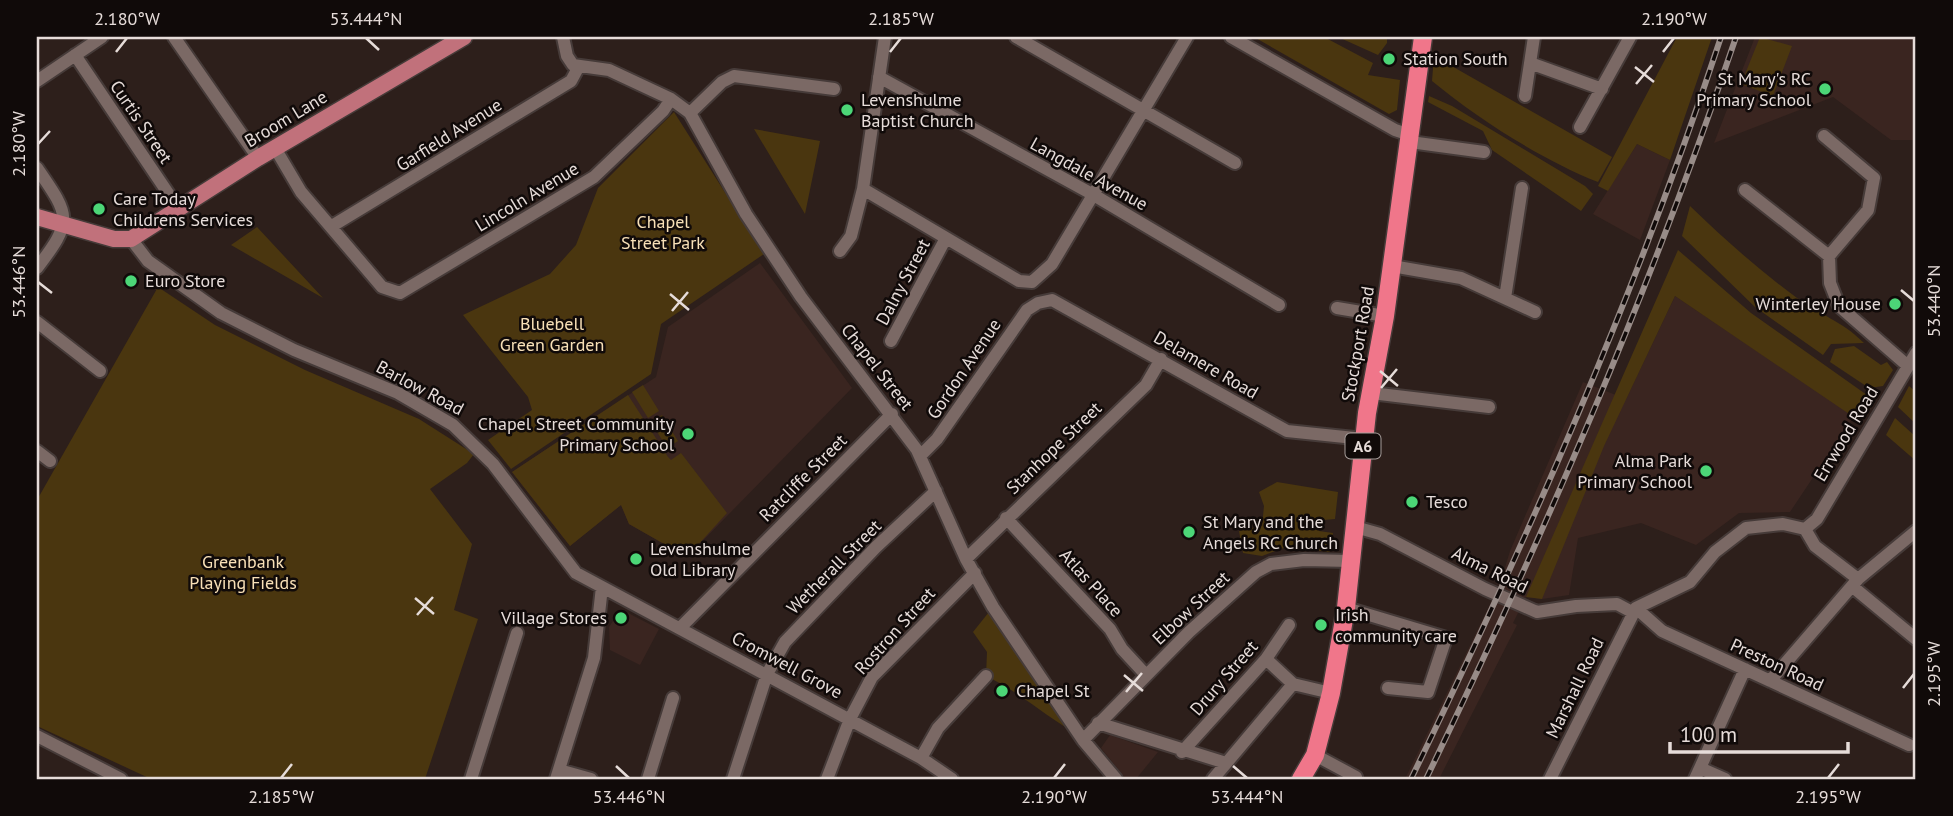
<svg xmlns="http://www.w3.org/2000/svg" width="1953" height="816" font-family="'PT Sans',sans-serif">
	<style>
		.built { fill: #3a2520 }
		.green { fill: #4a360f }
		.lines { fill: none; stroke-linecap: round; stroke-linejoin: round }
		.minor-casing { stroke: #463b39; stroke-width: 16 }
		.major-casing { stroke: #463b39; stroke-width: 19 }
		.highway-casing { stroke: #463b39; stroke-width: 21 }
		.minor { stroke: #7b6965; stroke-width: 12 }
		.major { stroke: #c1717b; stroke-width: 16 }
		.highway { stroke: #f0768a; stroke-width: 18 }
		.rail-casing { stroke: #988c88; stroke-width: 6 }
		.rail { stroke: #100a09; stroke-width: 3.5; stroke-dasharray: 10; stroke-linecap: butt }
		.ticks { fill: none; stroke: #e6dcd9; stroke-width: 2.5 }
		.poi-dot { fill: #4cd677; stroke: #100a09; stroke-width: 2.5 }
		.labels { text-anchor: middle; stroke-width: 5; stroke-linejoin: round; paint-order: stroke }
		.shield { fill: #100a09; stroke: #a69d9b; stroke-width: 2 }
		.shield-label { font-size: 16px; font-weight: bold; fill: #e6dcd9 }
		.poi-label { font-size: 18px; fill: #e6dcd9; stroke: #100a09; text-anchor: start }
		.street-label { font-size: 18px; fill: #e6dcd9; stroke: #100a09 }
		.park-label { font-size: 18px; fill: #f8e0b7; stroke: #100a09 }
		.neatline { fill: none; stroke: #e6dcd9; stroke-width: 2.5 }
		.ticks-label { font-size: 18px; text-anchor: middle; fill: #e6dcd9 }
	</style>
	<rect width="100%" height="100%" fill="#2d1f1b"/>
	<!-- built -->
	<path class="built" d="M1755,37h161v103h-25l-58,-43 -119,46z
		M1637,144l33,16 -30,80 -47,-26z
		M760,263l92,125 -165,169 -58,-33 -8,-19 -51,41 -58,-74 144,-95 12,-50z
		M1675,296l179,120 -64,96 -51,1 -43,32 -55,-22 -63,15 -9,57 -27,4 -16,-2 -13,26 4,2 -78,154h-34l95,-195 10,-33 73,-169 43,17z
		M628,613l31,16 -19,36 -30,-15 -1,-23 8,-12z
		M1110,735l48,17 -22,27h-10l-25,-31z"/>
	<!-- green -->
	<path class="green" d="M1254,37h70l49,26 -5,12 32,5 -3,30 -8,4z
		M1338,37h49v6l-9,12z
		M1677,37h35l-42,123 -33,-16 -29,47 -10,-5z
		M1760,37l32,9 -19,50 -32,-12z
		M1434,56l178,101 -14,25c-56,-22 -120,-63 -166,-101z
		M1429,96l23,10 133,80 8,8 -12,17 -89,-61 -9,-19 -55,-29z
		M674,112l90,142 -103,70 -10,50 -140,95 -23,-29 44,-30 -4,-13 -65,-82 87,-41 26,-29 22,-57z
		M754,129l66,12 -15,73z
		M1690,206c34,33 69,64 107,92 24,18 44,22 67,45l-33,1 -8,11 -68,-48 -73,-71z
		M257,227l66,71 -92,-53z
		M1678,250l73,63 123,87 -13,22 -186,-126 -71,150 -62,153 -16,-2z
		M158,287l57,38 90,45 114,49 55,35 -7,9 -37,26 42,55 -18,66 24,9 -53,160h-274l-114,-53v-226z
		M1854,346l27,19 6,-3 6,8 -10,16 -14,2 -39,-26 5,-13z
		M643,385l16,26 -11,7 -16,-26z
		M1909,386l7,6v32l-18,-17z
		M628,395l40,62 3,3 10,-7 46,60 -40,44 -58,-33 -8,-19 -51,41 -58,-74z
		M662,415l16,26 -11,7 -16,-26z
		M1895,418l21,19v24l-30,-26z
		M1277,482l61,10 -3,27 -11,1 -5,3v8l14,2 -3,19 -44,-5 -24,9 -19,-3 -4,-22 23,-5 2,-20 -5,-14z
		M993,607l86,128c-33,-18 -59,-43 -93,-59l1,-24 -14,-20z"/>
	<g class="lines">
		<!-- minor casing -->
		<g class="minor-casing">
			<path id="minor" d="M174,37l84,121
				M563,37l4,19 6,9 36,5 62,29 19,14 56,101 55,83 116,153 49,109 27,48 90,133 33,39
				M1016,37l219,126
				M1231,37l164,93 15,5
				M75,55l103,153
				M1530,63l72,26
				M879,77l213,117 187,111
				M37,81l65,-44
				M1525,96l9,-59
				M690,113l32,-31 12,-6 100,13
				M1580,127l50,-90
				M1824,136l50,42 -6,32 -39,46
				M1410,142l74,10
				M275,148l26,44 81,95 18,6 194,-116 69,-66 8,-12
				M37,168c33,48 37,52 0,100
				M863,189l156,92 13,1 20,-18 135,-227
				M1745,190l84,66 1,27 9,23 69,60
				M332,226l239,-145 7,-13
				M131,239l17,22 73,52 73,37 104,43 55,32 40,39 83,109 345,185 31,21
				M840,251l11,-15 12,-47 22,-152
				M1392,266l69,12 74,34
				M1505,298l17,-110
				M1337,308l48,8
				M37,322l63,49
				M891,341l55,-103
				M1371,393l118,14
				M37,451l13,10
				M920,456l17,-17 90,-129 11,-7 14,-3 235,131 77,8
				M1006,518l104,111 12,20 24,26
				M1355,527l25,7 105,55 52,23 39,-6 41,-2 15,8
				M1805,529l12,-10 99,-166
				M966,559l180,-174 15,-26
				M1853,587l63,52
				M1346,608l100,30 -18,54 -40,-4
				M1636,608l26,23 247,114
				M680,628l212,-214
				M1266,659l27,25 38,9
				M1770,681l88,-102 58,-48
				M1098,723l128,40
				M37,736l84,43
				M1083,740l106,-108 67,-60 15,-8 33,-4 47,1
				M1182,752l84,-93 23,-34
				M1315,755l41,22
				M921,758l17,-30 48,-52
				M1700,768l25,11
				M559,770l32,9
				M471,779l46,-146
				M556,779l38,-121 8,-71
				M648,779l25,-81
				M733,779l34,-105 18,-32 91,-95 60,-56
				M827,779l23,-60 22,-42 103,-104
				M1213,779l80,-95
				M1550,779l86,-171 54,-26 25,-30 31,-24 37,-4 22,5 10,17 43,33
				M1695,779l50,-110"/>
		</g>
		<!-- major casing -->
		<g class="major-casing">
			<path id="major" d="M37,217l77,22h17l127,-81 206,-121"/>
		</g>
		<!-- highway casing -->
		<g class="highway-casing">
			<path id="highway" d="M1301,779l14,-24 16,-62 15,-85 21,-195 18,-97 38,-279"/>
		</g>
		<!-- minor -->
		<use href="#minor" class="minor"/>
		<!-- major -->
		<use href="#major" class="major"/>
		<!-- highway -->
		<use href="#highway" class="highway"/>
		<!-- rail casing -->
		<g class="rail-casing">
			<path id="rail" d="M1411,779c117,-241 226,-487 310,-742
				M1426,779c117,-242 224,-487 310,-742"/>
		</g>
		<!-- rail -->
		<use href="#rail" class="rail"/>
	</g>
	<!-- ticks -->
	<path class="ticks" d="M366,38l13,12M116,52l11,-14M890,52l11,-14M1663,52l11,-14M1635,67l19,15M1636,84l16,-19M38,144l12,-13M38,282l14,11M1901,290l13,11M670,294l19,16M672,311l16,-19M1380,371l18,15M1381,388l16,-19M415,598l19,16M417,615l16,-18M1124,675l19,16M1903,688l11,-14M1126,692l16,-19M616,766l13,12M1233,766l14,12M281,778l11,-14M1054,778l11,-14M1828,778l11,-14"/>
	<!-- markers -->
	<g class="poi-dot">
		<circle cx="1389" cy="59" r="7"/>
		<circle cx="1825" cy="89" r="7"/>
		<circle cx="847" cy="110" r="7"/>
		<circle cx="99" cy="209" r="7"/>
		<circle cx="131" cy="281" r="7"/>
		<circle cx="1895" cy="304" r="7"/>
		<circle cx="688" cy="434" r="7"/>
		<circle cx="1706" cy="471" r="7"/>
		<circle cx="1412" cy="502" r="7"/>
		<circle cx="1189" cy="532" r="7"/>
		<circle cx="636" cy="559" r="7"/>
		<circle cx="621" cy="618" r="7"/>
		<circle cx="1321" cy="625" r="7"/>
		<circle cx="1002" cy="691" r="7"/>
	</g>
	<g class="labels">
		<!-- shield labels -->
		<rect class="shield" x="1345.5" y="433.5" width="35" height="25" rx="5"/>
		<g class="shield-label">
			<text x="1363" y="452">A6</text>
		</g>
		<!-- poi labels -->
		<g class="poi-label">
			<text x="1403" y="65">Station South</text>
			<text x="1811" y="85" text-anchor="end">St Mary's RC<tspan x="1811" dy="21">Primary School</tspan></text>
			<text x="861" y="106">Levenshulme<tspan x="861" dy="21">Baptist Church</tspan></text>
			<text x="113" y="205">Care Today<tspan x="113" dy="21">Childrens Services</tspan></text>
			<text x="145" y="287">Euro Store</text>
			<text x="1881" y="310" text-anchor="end">Winterley House</text>
			<text x="674" y="430" text-anchor="end">Chapel Street Community<tspan x="674" dy="21">Primary School</tspan></text>
			<text x="1692" y="467" text-anchor="end">Alma Park<tspan x="1692" dy="21">Primary School</tspan></text>
			<text x="1426" y="508">Tesco</text>
			<text x="1203" y="528">St Mary and the<tspan x="1203" dy="21">Angels RC Church</tspan></text>
			<text x="650" y="555">Levenshulme<tspan x="650" dy="21">Old Library</tspan></text>
			<text x="1335" y="621">Irish<tspan x="1335" dy="21">community care</tspan></text>
			<text x="607" y="624" text-anchor="end">Village Stores</text>
			<text x="1016" y="697">Chapel St</text>
		</g>
		<!-- street labels -->
		<g class="street-label">
			<text transform="translate(286 119) rotate(-31)" y="6">Broom Lane</text>
			<text transform="translate(141 122) rotate(56)" y="6">Curtis Street</text>
			<text transform="translate(449 135) rotate(-32)" y="6">Garfield Avenue</text>
			<text transform="translate(1089 174) rotate(29)" y="6">Langdale Avenue</text>
			<text transform="translate(527 197) rotate(-31)" y="6">Lincoln Avenue</text>
			<text transform="translate(903 282) rotate(-62)" y="6">Dalny Street</text>
			<text transform="translate(1358 344) rotate(-80)" y="6">Stockport Road</text>
			<text transform="translate(1206 365) rotate(30)" y="6">Delamere Road</text>
			<text transform="translate(877 367) rotate(52)" y="6">Chapel Street</text>
			<text transform="translate(964 369) rotate(-56)" y="6">Gordon Avenue</text>
			<text transform="translate(420 388) rotate(28)" y="6">Barlow Road</text>
			<text transform="translate(1846 434) rotate(-59)" y="6">Errwood Road</text>
			<text transform="translate(1054 448) rotate(-44)" y="6">Stanhope Street</text>
			<text transform="translate(803 478) rotate(-45)" y="6">Ratcliffe Street</text>
			<text transform="translate(834 567) rotate(-45)" y="6">Wetherall Street</text>
			<text transform="translate(1490 570) rotate(26)" y="6">Alma Road</text>
			<text transform="translate(1091 583) rotate(48)" y="6">Atlas Place</text>
			<text transform="translate(1191 608) rotate(-43)" y="6">Elbow Street</text>
			<text transform="translate(895 631) rotate(-48)" y="6">Rostron Street</text>
			<text transform="translate(787 665) rotate(28)" y="6">Cromwell Grove</text>
			<text transform="translate(1777 665) rotate(25)" y="6">Preston Road</text>
			<text transform="translate(1224 678) rotate(-49)" y="6">Drury Street</text>
			<text transform="translate(1575 688) rotate(-64)" y="6">Marshall Road</text>
		</g>
		<!-- park labels -->
		<g class="park-label">
			<text x="663" y="228">Chapel<tspan x="663" dy="21">Street Park</tspan></text>
			<text x="552" y="330">Bluebell<tspan x="552" dy="21">Green Garden</tspan></text>
			<text x="243" y="568">Greenbank<tspan x="243" dy="21">Playing Fields</tspan></text>
		</g>
	</g>
	<!-- border -->
	<rect width="1953" height="816" fill="none" stroke="#100a09" stroke-width="77"/>
	<!-- scale -->
	<path d="M1670 742v10h178v-10" fill="none" stroke="#e6dcd9" stroke-width="3.5"/>
	<text x="1680" y="742" font-size="21" fill="#e6dcd9" stroke="#100a09" stroke-width="5" paint-order="stroke">100 m</text>
	<rect x="38" y="38" width="1876" height="740" class="neatline"/>
	<g class="ticks-label">
		<text x="127" y="25">2.180°W</text>
		<text x="366" y="25">53.444°N</text>
		<text x="901" y="25">2.185°W</text>
		<text x="1674" y="25">2.190°W</text>
		<text transform="translate(19 144) rotate(-90)" y="6">2.180°W</text>
		<text transform="translate(19 282) rotate(-90)" y="6">53.446°N</text>
		<text transform="translate(1934 301) rotate(-90)" y="6">53.440°N</text>
		<text transform="translate(1934 674) rotate(-90)" y="6">2.195°W</text>
		<text x="281" y="803">2.185°W</text>
		<text x="629" y="803">53.446°N</text>
		<text x="1054" y="803">2.190°W</text>
		<text x="1247" y="803">53.444°N</text>
		<text x="1828" y="803">2.195°W</text>
	</g>
</svg>
